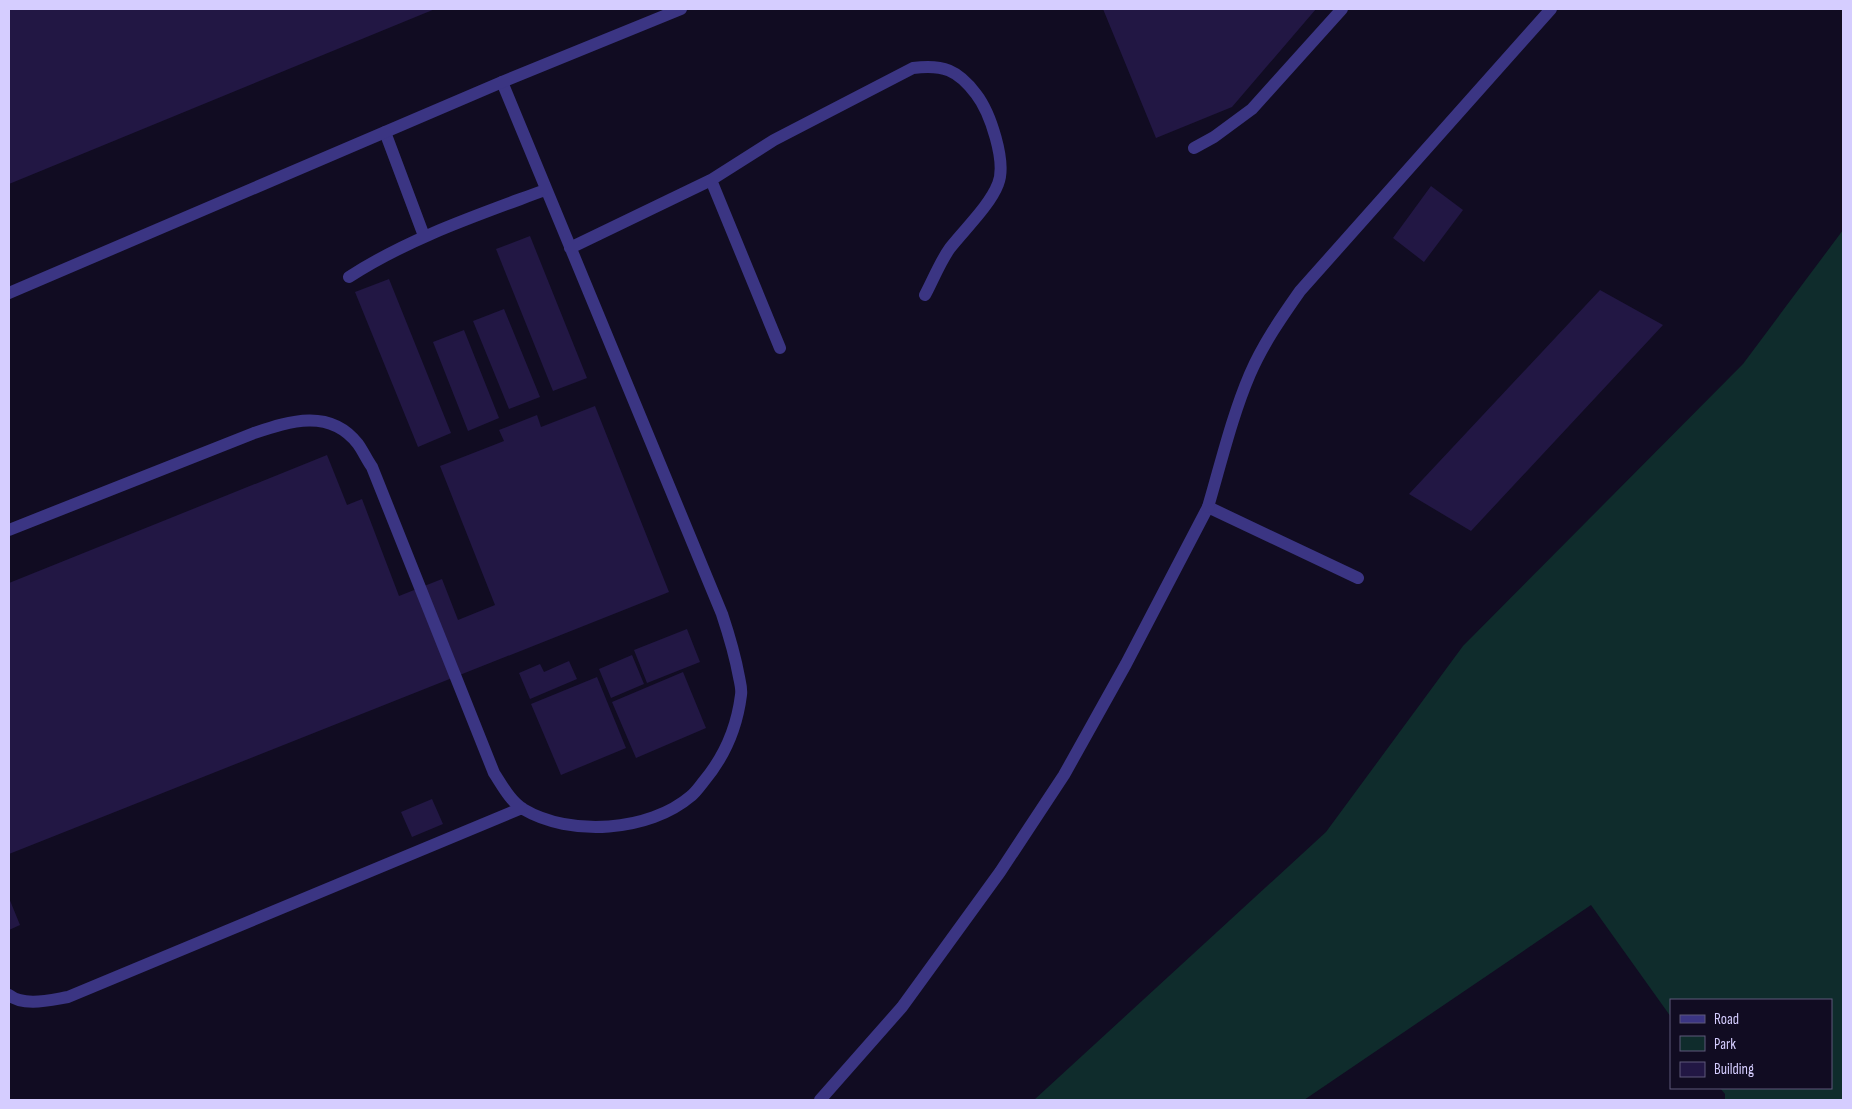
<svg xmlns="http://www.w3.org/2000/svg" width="1852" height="1109" font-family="'Sofia Sans Condensed',sans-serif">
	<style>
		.green { fill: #0f2c2c }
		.building { fill: #221744 }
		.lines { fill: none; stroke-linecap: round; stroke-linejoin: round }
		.service { stroke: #3b3583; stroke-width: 12 }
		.minor { stroke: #3b3583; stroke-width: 12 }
	</style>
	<rect width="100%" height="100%" fill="#110c22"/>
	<!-- green -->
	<path class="green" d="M1843,230v870h-118v-6l-5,-6h111v-88h-160v17l-80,-112 -287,195h-270l292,-268 137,-186 280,-282z"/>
	<!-- building -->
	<path class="building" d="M9,9h426l-426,175z
		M1103,9h213l-84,98 -76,31z
		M1431,186l32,24 -39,52 -31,-24z
		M530,236l57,142 -34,13 -57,-142z
		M389,279l62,154 -33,14 -63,-155z
		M1600,290l63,35 -192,206 -62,-37z
		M504,309l36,88 -31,12 -36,-88z
		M464,330l35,88 -31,13 -35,-89z
		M595,406l74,186 -660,262v-271l318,-128 20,50 15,-6 37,97 43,-17 16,41 37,-15 -55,-139 64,-25 -5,-11 38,-15 4,12z
		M687,629l13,33 -53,21 -13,-33z
		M632,655l12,29 -33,14 -12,-29z
		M569,661l8,18 -47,20 -11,-26 21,-9 4,8z
		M683,672l23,56 -70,30 -24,-56z
		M597,677l29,71 -65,27 -30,-71z
		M432,799l11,25 -31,13 -11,-25z
		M9,898l11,27 -11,5z"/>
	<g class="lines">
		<!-- service -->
		<path class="service" d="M385,132l39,104
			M1194,148l20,-11 38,-28 90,-100
			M711,180l69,168
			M570,248l141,-68 63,-40 139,-72c30,-4 45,2 63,26 14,18 31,68 22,90 -8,21 -33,45 -48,64 -10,14 -17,32 -25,47
			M349,277c60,-39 129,-62 196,-87
			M9,530l245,-97c36,-12 76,-25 104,11 5,7 9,16 14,23l122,306c8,12 16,28 29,36 47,28 126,23 168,-13 5,-4 9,-10 13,-15 20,-24 33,-54 37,-86 1,-6 -1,-13 -2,-18 -4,-22 -10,-42 -17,-63l-220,-532
			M9,995c15,12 41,5 59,2l454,-189
			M820,1100l82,-93 98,-135 64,-97 62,-111 82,-157 150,71"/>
		<!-- minor -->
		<path class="minor" d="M9,293l493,-211 179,-73
			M1208,507c13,-44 24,-91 42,-133 13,-30 31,-56 50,-83l251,-282"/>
	</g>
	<!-- border -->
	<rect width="1852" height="1109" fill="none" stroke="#d5cdff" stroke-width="20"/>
	<!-- legend -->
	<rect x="1670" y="999" width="162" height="90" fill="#110c22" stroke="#5f597a"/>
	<rect x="1680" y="1015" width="25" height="8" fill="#3b3583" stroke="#5f597a"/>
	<text x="1714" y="1024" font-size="15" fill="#d5cdff">Road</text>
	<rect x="1680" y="1036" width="25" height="15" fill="#0f2c2c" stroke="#5f597a"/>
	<text x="1714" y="1049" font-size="15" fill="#d5cdff">Park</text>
	<rect x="1680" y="1062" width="25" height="15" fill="#221744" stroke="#5f597a"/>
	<text x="1714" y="1074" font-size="15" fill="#d5cdff">Building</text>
</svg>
